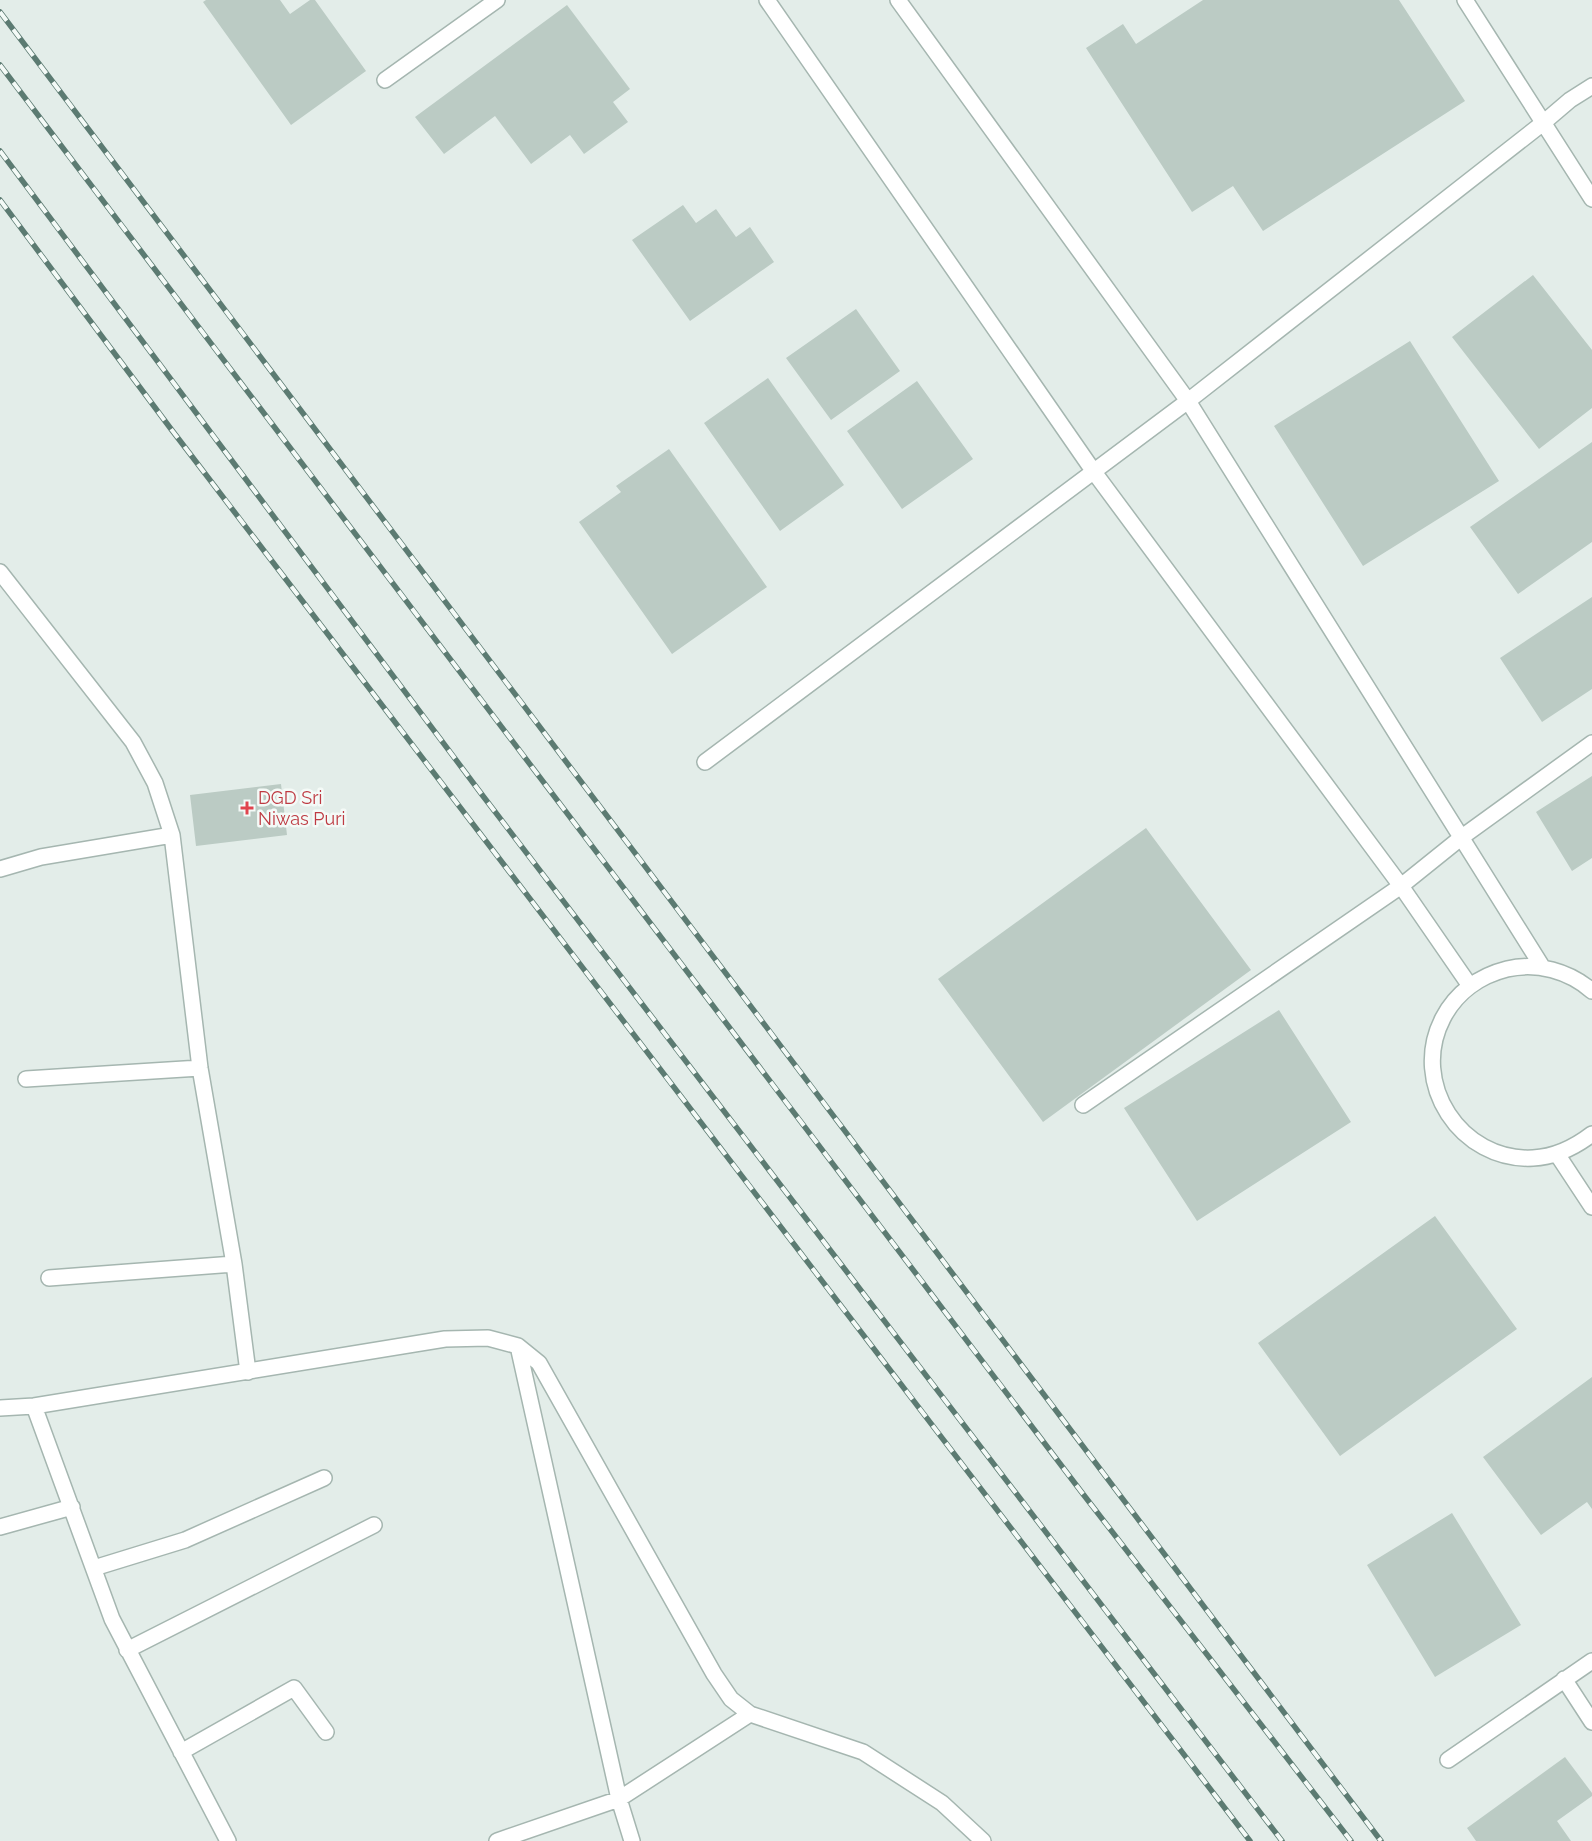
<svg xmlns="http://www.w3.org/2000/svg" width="1592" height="1841" font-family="Raleway,sans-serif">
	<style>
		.building { fill: #bbcbc4 }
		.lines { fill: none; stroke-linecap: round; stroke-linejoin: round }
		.street-casing { stroke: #a5b6b0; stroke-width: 18 }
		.street { stroke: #fff; stroke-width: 15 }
		.rail-casing { stroke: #5c7b72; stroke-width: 5.5 }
		.rail { stroke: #f4faf7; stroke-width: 4; stroke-dasharray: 11; stroke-linecap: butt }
		.health-dot { fill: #e0444e; stroke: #f4faf7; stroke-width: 2 }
		.labels { text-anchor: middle; stroke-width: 5; stroke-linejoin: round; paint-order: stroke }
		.health-label { font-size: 18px; fill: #be3a42; stroke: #f4faf7; text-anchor: start }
	</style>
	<rect width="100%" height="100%" fill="#e3ede9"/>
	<!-- building -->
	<path class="building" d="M206,0h74l10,14 20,-14h5l51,71 -75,54 -88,-123z
		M1203,0h196l66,101 -202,130 -30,-45 -41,26 -106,-164 37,-24 13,20z
		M567,5l63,84 -17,13 15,20 -44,32 -14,-19 -39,29 -36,-48 -51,38 -29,-37z
		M683,205l13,18 20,-14 20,28 14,-10 24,35 -84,59 -58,-81z
		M1533,275l59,75v58l-53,41 -87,-112z
		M856,309l44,62 -69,49 -45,-62z
		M1410,341l89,140 -136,85 -89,-140z
		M768,378l76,107 -64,46 -76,-108z
		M917,381l56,78 -71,50 -55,-78z
		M1592,442v100l-74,52 -48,-67z
		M669,449l98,138 -95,67 -93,-132 42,-30 -5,-6z
		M1592,597v92l-50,33 -42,-64z
		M1592,776v82l-20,13 -36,-59z
		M281,784l6,51 -91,11 -6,-51z
		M1146,828l105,142 -208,152 -105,-143z
		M1279,1010l72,112 -154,99 -73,-113z
		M1435,1216l82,113 -177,127 -82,-113z
		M1592,1377v132l-5,-7 -46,33 -58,-78z
		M1452,1513l69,112 -86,52 -68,-112z
		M1565,1757l27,36v3l-35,25 14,20h-95l-9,-13z"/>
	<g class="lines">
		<!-- street casing -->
		<g class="street-casing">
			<path id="street" d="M767,0l327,472 307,414 69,100
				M898,0l290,401 355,567
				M1465,0l127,199
				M385,80l112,-80
				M0,572l133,170 22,41 17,52 28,233 34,196 14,108
				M705,762l483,-361 355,-278 27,-23 22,-14
				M0,869l41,-12 131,-22
				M1592,991c-23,-20 -55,-29 -85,-22 -28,7 -51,24 -64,49 -34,65 18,144 90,140 23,-1 42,-11 59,-24
				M26,1079l174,-11
				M1083,1105l318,-219 61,-49 130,-94
				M1557,1154l35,53
				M49,1278l185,-14
				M518,1346l101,453 13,42
				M34,1406l78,213 116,222
				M0,1408l34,-2 411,-67 43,-1 30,8 21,17 175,311 17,25 19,15 113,38 79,51 41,38
				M0,1527l72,-20
				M94,1568l91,-28 139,-62
				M127,1650l247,-125
				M1564,1679l28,43
				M181,1752l113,-64 32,44
				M1448,1760l144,-99
				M497,1841l122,-42 131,-85"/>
		</g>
		<!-- street -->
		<use href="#street" class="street"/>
		<!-- rail casing -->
		<g class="rail-casing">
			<path id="rail" d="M0,12l1381,1829
				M0,65l1083,1429 268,347
				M0,151l483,645 799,1045
				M0,200l171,229 1079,1412"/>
		</g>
		<!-- rail -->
		<use href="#rail" class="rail"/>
	</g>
	<!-- markers -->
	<path class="health-dot" d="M244.5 800.5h5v5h5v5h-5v5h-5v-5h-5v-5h5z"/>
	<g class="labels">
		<!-- health labels -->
		<g class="health-label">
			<text x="258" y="804">DGD Sri<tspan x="258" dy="21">Niwas Puri</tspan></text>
		</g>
	</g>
</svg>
